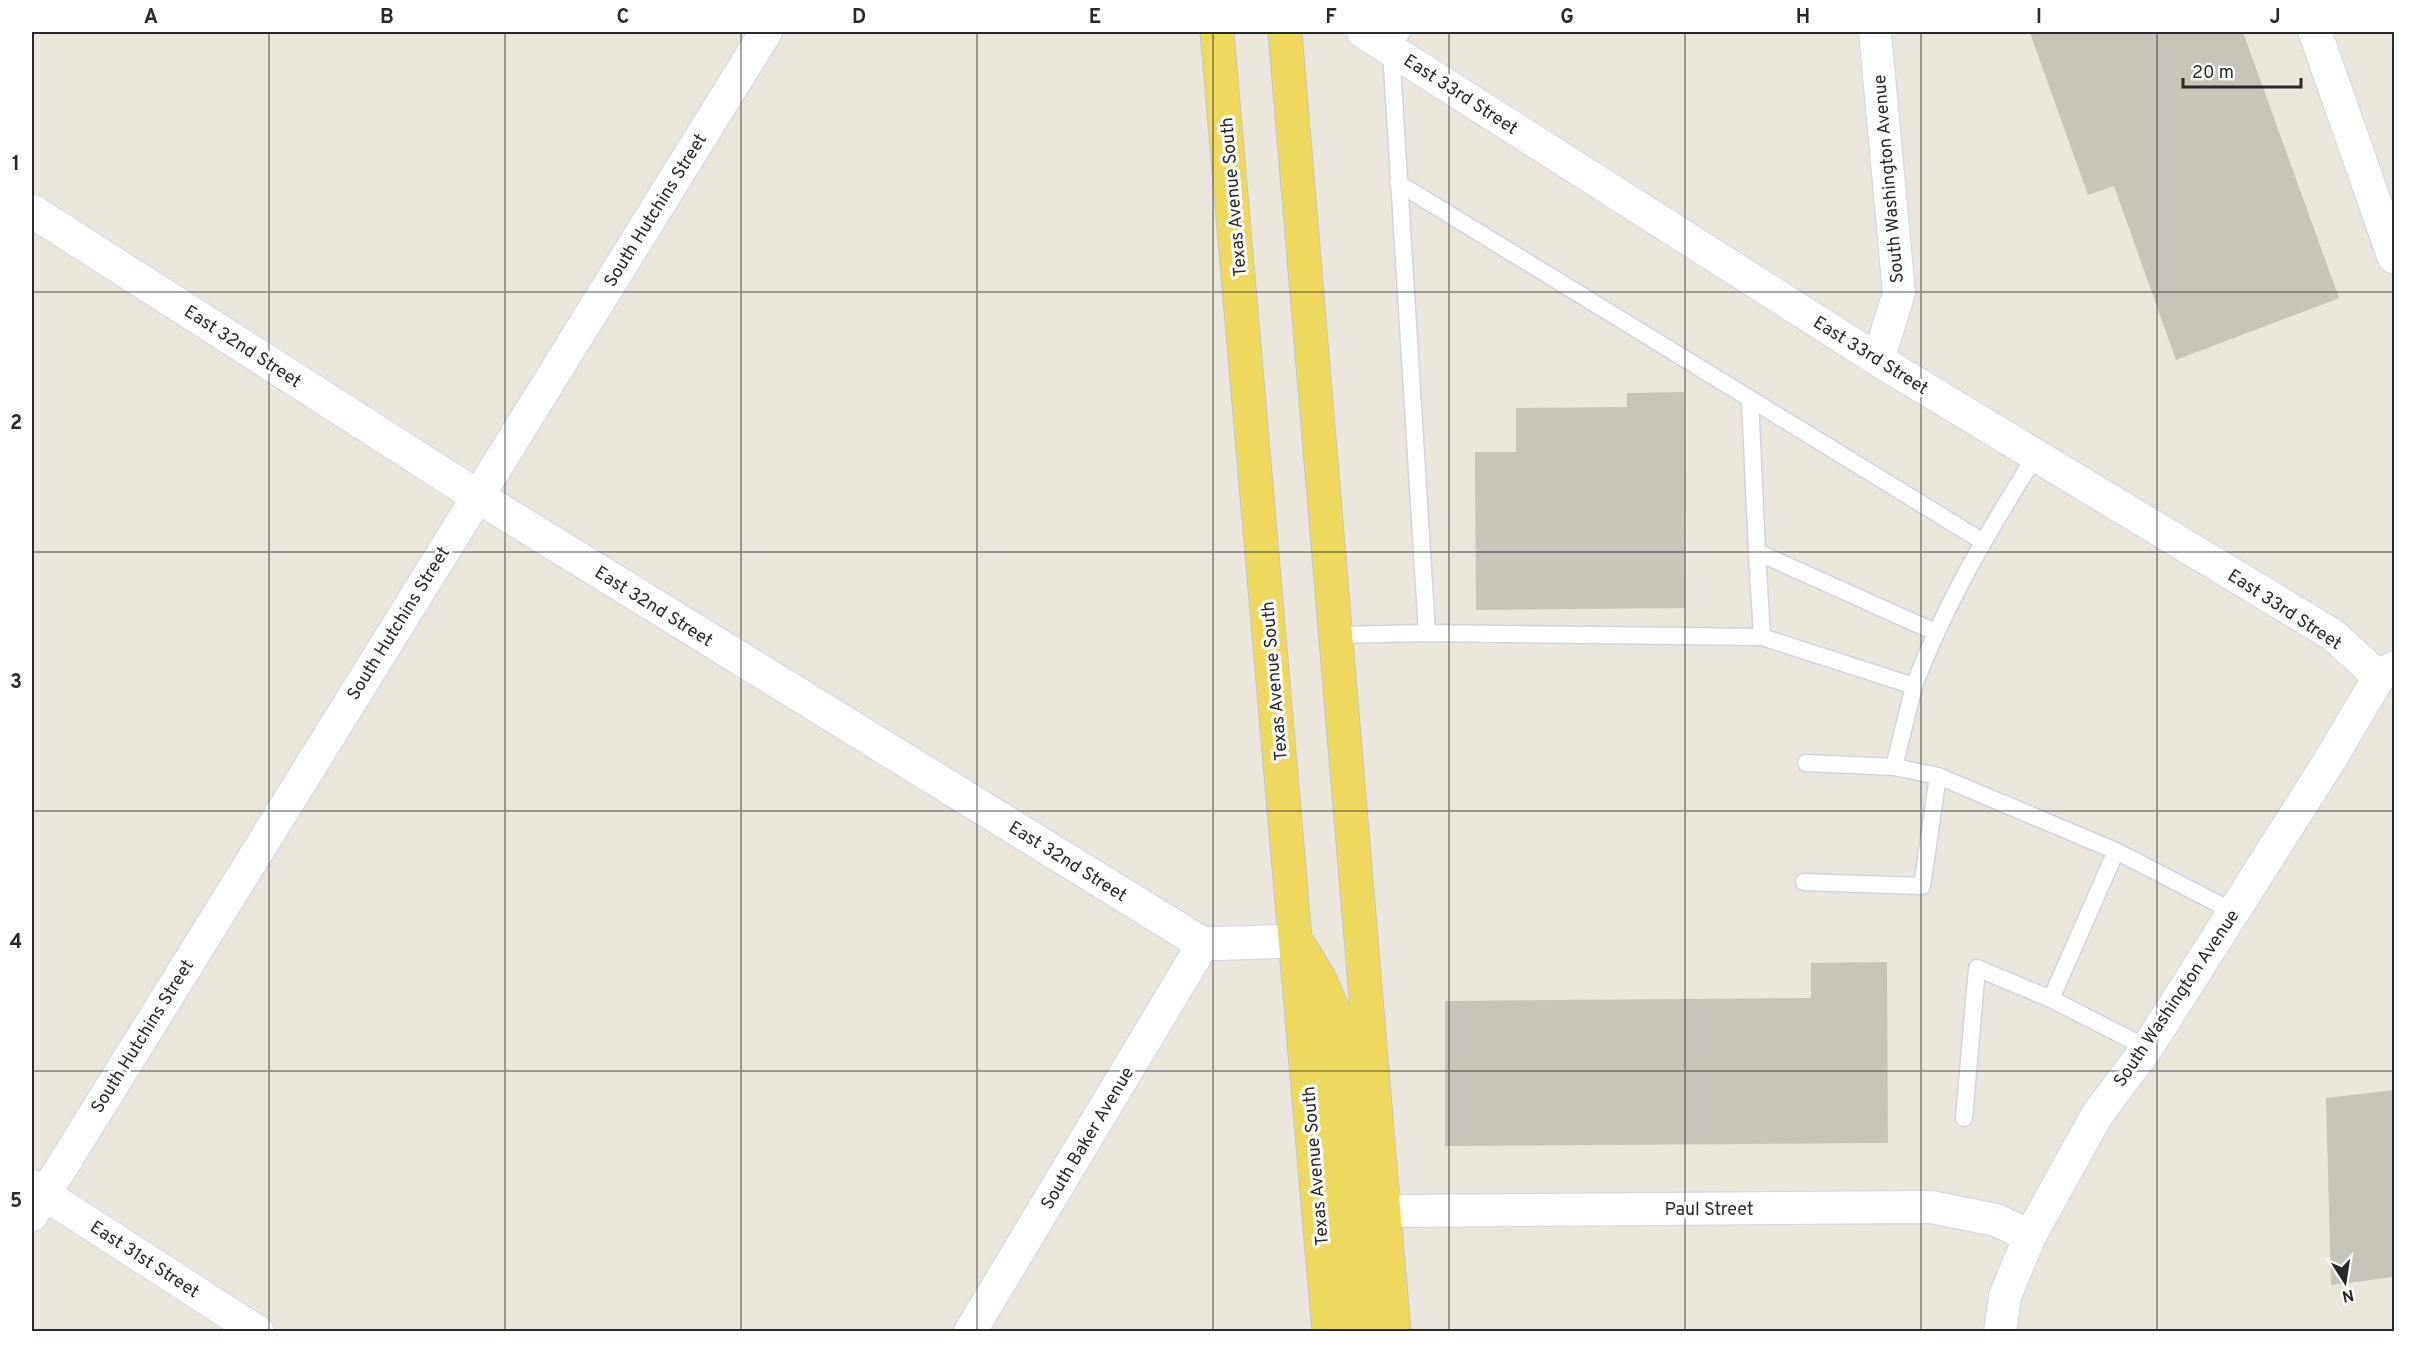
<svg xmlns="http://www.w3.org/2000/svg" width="2426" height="1363" font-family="Overpass,sans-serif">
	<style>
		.building { fill: #c7c4ba }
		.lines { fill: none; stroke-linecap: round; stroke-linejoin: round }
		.service-casing { stroke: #d1d3e2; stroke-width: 19 }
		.minor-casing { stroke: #d1d3e2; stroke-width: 34 }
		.tertiary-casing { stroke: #d1d3e2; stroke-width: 35 }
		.primary-casing { stroke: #c7c7c7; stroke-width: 35 }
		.service { stroke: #fff; stroke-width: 16 }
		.minor { stroke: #fff; stroke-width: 32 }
		.tertiary { stroke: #fff; stroke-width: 33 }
		.primary { stroke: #eed85e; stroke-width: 33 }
		.grid { fill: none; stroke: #292929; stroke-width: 1.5; stroke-opacity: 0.55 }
		.labels { text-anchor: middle; stroke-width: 6; stroke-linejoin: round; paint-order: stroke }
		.street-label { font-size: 18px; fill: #292929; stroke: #fff }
		.neatline { fill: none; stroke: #292929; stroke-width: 2 }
		.grid-label { font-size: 20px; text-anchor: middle; font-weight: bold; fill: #292929 }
	</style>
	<rect width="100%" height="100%" fill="#ebe6db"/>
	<!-- building -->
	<path class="building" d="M2034,32h209l96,266 -163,62 -62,-174 -26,9 -58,-162z
		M1684,392l1,216 -209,2 -1,-158h41v-44l111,-1v-14z
		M1887,962l1,181 -443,3v-145l366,-3v-35z
		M2394,1090v187l-63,8 -5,-187z"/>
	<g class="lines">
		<!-- service casing -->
		<g class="service-casing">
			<path id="service" d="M1402,32l-11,18 36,583
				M1398,183l584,358
				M1750,399l7,153 178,80
				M1757,552l5,85
				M1334,635l93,-2 335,4 152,49c31,-82 75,-156 122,-231
				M1914,686l-20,81 44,9 178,75 118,61
				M1806,763l88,4
				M2116,851l-65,148 96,49
				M1804,882l118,4 16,-110
				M1964,1118l13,-150 74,31"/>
		</g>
		<!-- minor casing -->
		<g class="minor-casing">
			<path id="minor" d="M1363,32l515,328 455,275 46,42
				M1875,32l24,261 -21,67
				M32,1186l226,146
				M1383,1211l548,-4 65,13 34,16
				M32,1215l734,-1183
				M970,1332l233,-388
				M2000,1332l5,-36 25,-60 67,-121 50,-67 183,-288 49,-83 15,-10"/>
		</g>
		<!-- tertiary casing -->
		<g class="tertiary-casing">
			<path id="tertiary" d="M2315,32l79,225
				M32,211l445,285 726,448 93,-3"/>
		</g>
		<!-- primary casing -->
		<g class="primary-casing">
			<path id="primary" d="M1217,32l112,1300
				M1285,32l109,1300
				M1300,947l19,31 15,34 27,320"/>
		</g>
		<!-- service -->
		<use href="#service" class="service"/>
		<!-- minor -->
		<use href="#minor" class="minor"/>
		<!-- tertiary -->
		<use href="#tertiary" class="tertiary"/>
		<!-- primary -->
		<use href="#primary" class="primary"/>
	</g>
	<!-- grid -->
	<path class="grid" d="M269,32v1300M505,32v1300M741,32v1300M977,32v1300M1213,32v1300M1449,32v1300M1685,32v1300M1921,32v1300M2157,32v1300M32,292h2362M32,552h2362M32,811h2362M32,1071h2362"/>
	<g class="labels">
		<!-- street labels -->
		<g class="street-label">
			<text transform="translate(1461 94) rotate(33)" y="6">East 33rd Street</text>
			<text transform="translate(1888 179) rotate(-95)" y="6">South Washington Avenue</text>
			<text transform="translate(1233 197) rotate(-95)" y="6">Texas Avenue South</text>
			<text transform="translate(655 210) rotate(-58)" y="6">South Hutchins Street</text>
			<text transform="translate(243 346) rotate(33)" y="6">East 32nd Street</text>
			<text transform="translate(1871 355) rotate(32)" y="6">East 33rd Street</text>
			<text transform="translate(654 606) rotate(32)" y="6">East 32nd Street</text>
			<text transform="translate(2285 609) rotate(33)" y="6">East 33rd Street</text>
			<text transform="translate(398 623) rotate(-58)" y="6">South Hutchins Street</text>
			<text transform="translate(1274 681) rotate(-95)" y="6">Texas Avenue South</text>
			<text transform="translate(1068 861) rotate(32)" y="6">East 32nd Street</text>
			<text transform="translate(2176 998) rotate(-56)" y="6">South Washington Avenue</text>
			<text transform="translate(142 1036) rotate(-58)" y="6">South Hutchins Street</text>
			<text transform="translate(1087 1138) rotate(-59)" y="6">South Baker Avenue</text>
			<text transform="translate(1315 1166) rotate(-95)" y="6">Texas Avenue South</text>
			<text x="1709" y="1215">Paul Street</text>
			<text transform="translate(145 1259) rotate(33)" y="6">East 31st Street</text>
		</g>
	</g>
	<!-- border -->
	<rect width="2426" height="1363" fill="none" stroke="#ffffff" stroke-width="66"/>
	<!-- north arrow -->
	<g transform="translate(2345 1282) rotate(168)" stroke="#ffffff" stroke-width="4.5" paint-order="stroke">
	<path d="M0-4.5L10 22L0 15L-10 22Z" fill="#292929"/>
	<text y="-9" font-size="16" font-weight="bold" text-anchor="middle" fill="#292929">N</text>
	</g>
	<!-- scale -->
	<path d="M2183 78v9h118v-9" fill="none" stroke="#292929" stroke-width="3"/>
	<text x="2192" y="78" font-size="18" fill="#292929" stroke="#ffffff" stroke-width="4.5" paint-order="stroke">20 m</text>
	<rect x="33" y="33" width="2360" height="1297" class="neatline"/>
	<g class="grid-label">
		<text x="151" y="23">A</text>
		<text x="387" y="23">B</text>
		<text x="623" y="23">C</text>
		<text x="859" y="23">D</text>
		<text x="1095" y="23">E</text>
		<text x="1331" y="23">F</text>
		<text x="1567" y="23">G</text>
		<text x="1803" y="23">H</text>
		<text x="2039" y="23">I</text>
		<text x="2275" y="23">J</text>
		<text x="16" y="170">1</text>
		<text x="16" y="429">2</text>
		<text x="16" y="688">3</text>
		<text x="16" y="948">4</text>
		<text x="16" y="1207">5</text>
	</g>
</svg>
